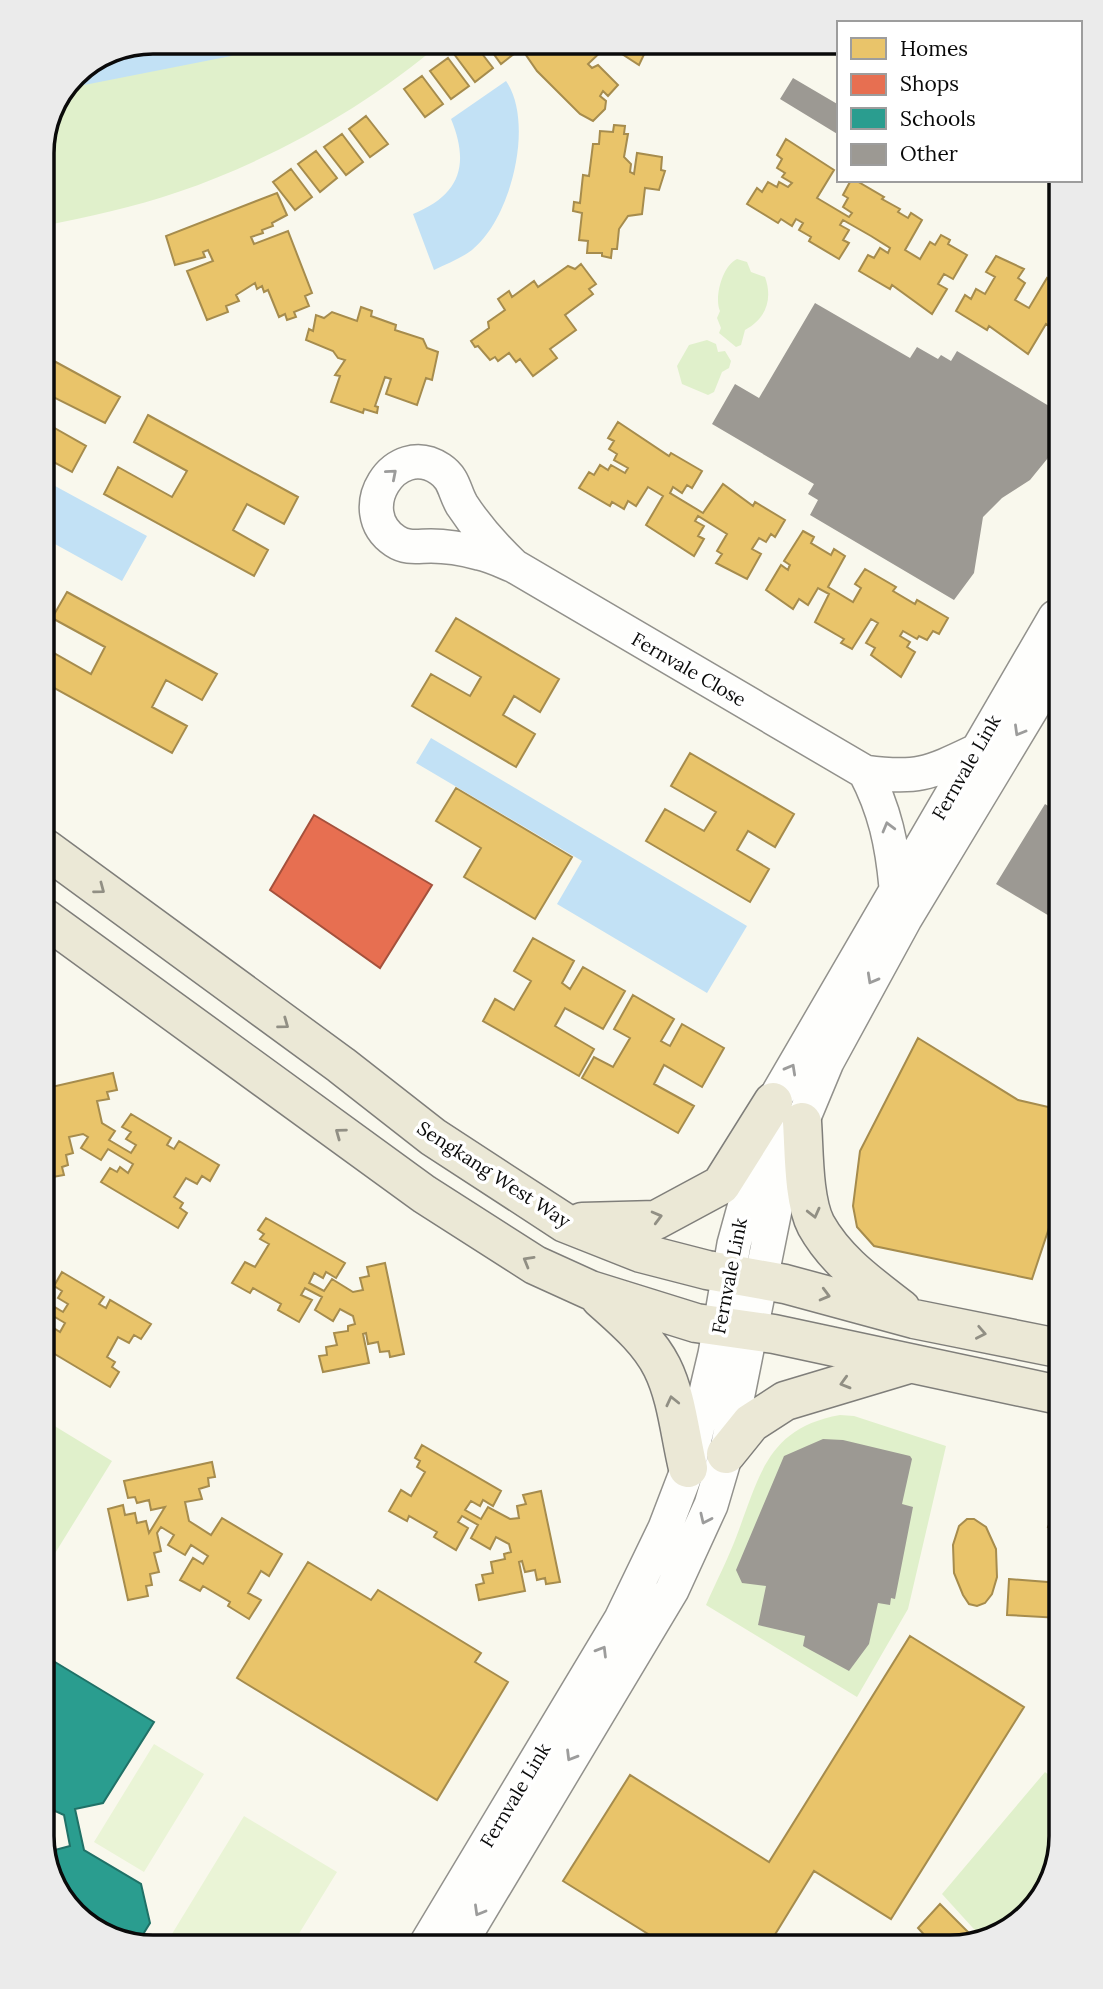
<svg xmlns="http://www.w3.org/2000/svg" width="1103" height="1989" font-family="Lora,serif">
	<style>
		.green { fill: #e0f0cb }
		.pitch { fill: #eaf4d6 }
		.water { fill: #c2e1f5 }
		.homes { fill: #e9c46a; stroke: #a68c4d; stroke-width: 2 }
		.shops { fill: #e76f51; stroke: #a5513c; stroke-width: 2 }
		.schools { fill: #2a9d8f; stroke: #207167; stroke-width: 2 }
		.building { fill: #9c9993 }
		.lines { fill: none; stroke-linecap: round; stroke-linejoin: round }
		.minor-casing { stroke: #92918c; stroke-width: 36 }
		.major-casing { stroke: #7f7e7a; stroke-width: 41 }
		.minor { stroke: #fefefc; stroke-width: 33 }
		.major { stroke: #ebe8d6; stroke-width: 38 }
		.oneway { stroke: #9c9c9b }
		.oneway2 { stroke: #918f84 }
		.labels { text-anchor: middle; stroke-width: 7; stroke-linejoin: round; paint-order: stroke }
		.street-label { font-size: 19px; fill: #0a0a0a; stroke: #fff }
		.rim { fill: none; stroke: #0a0a0a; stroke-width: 3.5 }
	</style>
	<rect width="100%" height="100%" fill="#f9f8ed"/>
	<!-- green -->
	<path class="green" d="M154,42h288c-76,65 -170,118 -264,150 -44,15 -90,25 -135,34l-1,-79 33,-73z
		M737,259l10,3 4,10 14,5c8,22 1,42 -20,53l-4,15 -5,2 -17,-14 2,-5 -4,-10 3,-7c-6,-13 2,-45 17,-52z
		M707,340l9,4 2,8 7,-1 6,10 -2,7 -7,4 -8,20 -6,3 -26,-11 -5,-18 12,-21z
		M840,1415l14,1 92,30 -38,163 -51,88 -151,-92c10,-23 22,-46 31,-70 23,-61 31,-107 103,-120z
		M48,1422l64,39 -63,102z
		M1045,1772l16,13v57l-19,56 -50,40h-10l-40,-44z"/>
	<!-- pitch -->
	<path class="pitch" d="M154,1744l50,30 -60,98 -50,-30z
		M244,1816l93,56 -45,73 -128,2z"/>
	<!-- water -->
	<path class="water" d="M154,42h96l-19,14 -162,32 6,-14z
		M506,81c29,42 5,138 -34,169 -10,8 -26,14 -38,20l-21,-56c47,-19 57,-49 38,-95z
		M44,480l103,56 -25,45 -78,-43z
		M431,738l316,188 -40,67 -150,-89 25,-43 -166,-98z"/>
	<!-- homes -->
	<path class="homes" d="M470,42h3l20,26 -18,14 -21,-28z
		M485,42h27l7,8 -18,14z
		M517,42h139l-2,6 -6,-2 -9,19 -31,-20 -20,19 4,4 6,-3 20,20 -10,11 -5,-5 -3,5 6,5 -1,8 -12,12 -13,-7 -43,-43z
		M448,58l21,28 -18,13 -21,-28z
		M422,76l21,28 -18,13 -21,-28z
		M366,116l22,28 -18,13 -21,-28z
		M614,125l11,1 -1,8h4l-4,23 7,7 -1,8 4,2 3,-21 25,4 -1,13 4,1 -6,19 -14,-2 -3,26 -14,2 -9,13 -2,20h-5l-1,9 -9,-2v-3h-15l1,-12 -9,-1 3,-27 -9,-2 1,-9 6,1 3,-28 6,1 4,-32h6l1,-13 13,1z
		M342,134l21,28 -17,13 -22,-28z
		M786,139l48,31 -17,28 32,19 3,-4 -9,-6 5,-9 -5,-3 8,-15h4l29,17 -2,2 18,10 -2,3 10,6 3,-5 11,7 -17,30 15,9 10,-17 5,3 6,-10 9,5 -2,4 19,11 -14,24 -9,-5 -6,10 9,5 -15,25 -40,-29 -2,4 -31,-18 9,-16 6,3 6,-10 8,5 2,-5 -19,-12 -28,-16 -3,5 9,5 -6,10 6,3 -10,16 -30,-18 2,-4 -12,-7 4,-7 -7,-4 -4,7 -11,-7 -3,4 -31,-19 10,-16 5,4 6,-10 9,5 2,-5 9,5 4,-4 -10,-6 3,-4 -8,-5 5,-9 -5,-4z
		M316,151l21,27 -17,14 -22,-28z
		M291,169l21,28 -17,13 -22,-28z
		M277,193l10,22 -15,8 1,3 -11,4 1,3 -12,4 3,7 34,-13 24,62 -7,3 4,10 -15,6 2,5 -9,3 -2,-6 -6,3 -11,-27 -4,2 -2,-6 -5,3 -2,-6 -19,12 3,6 -13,5 2,6 -21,8 -20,-49 26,-10 -5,-11 -5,2 2,5 -30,8 -9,-29z
		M996,256l28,13 -6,9 7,5 -10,17 14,8 18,-30 6,4v47l-7,-5 -18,30 -39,-28 -2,4 -31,-19 9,-16 6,4 5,-10 9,5 10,-17 -9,-5z
		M581,264l15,20 -7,5 4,5 -28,21 11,15 -26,19 7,9 -24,18 -13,-17 -4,3 -7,-9 -11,8 -3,-4 -5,3 -12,-14 -3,1 -4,-6 18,-13 -1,-6 17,-12 -7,-11 11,-8 3,6 22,-16 4,6 30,-21 7,3z
		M361,307l11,4 -1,5 25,9 -1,5 28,9 4,9 11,4 -6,28 -6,-2 -9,27 -31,-11 5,-15 -6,-2 -10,29 3,1 -1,6 -13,-4 -1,4 -32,-11 9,-26 -5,-1 10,-15 -7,-2 -5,-7 -27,-11 3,-11 4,2 3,-16 8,3 8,-6 25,9z
		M43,355l77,42 -15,26 -62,-31z
		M148,415l150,82 -14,27 -37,-20 -14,26 35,20 -14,26 -150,-82 14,-27 54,30 15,-26 -53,-29z
		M44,422l42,24 -14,26 -28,-15z
		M618,422l51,34 2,-3 31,18 -10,17 -5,-3 -5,8 -9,-6 -3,6 33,20 20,-29 30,22 2,-4 30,18 -10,17 -4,-3 -5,8 -7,-4 -7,11 9,5 -14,25 -31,-16 6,-9 -5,-3 10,-17 -29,-18 -3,5 9,5 -6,10 6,3 -10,17 -48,-31 17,-29 -15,-9 -12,19 -8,-5 -4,8 -12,-7 -2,4 -31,-18 10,-16 5,3 6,-10 8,5 3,-5 14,8 3,-5 -14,-8 3,-6 -8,-5 5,-8 -6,-3z
		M803,531l11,6 -3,6 20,12 3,-6 11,7 -17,31 25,15 8,-14 -6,-4 10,-15 31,18 -3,4 22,13 2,-4 31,18 -9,16 -6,-3 -6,9 -8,-4 -2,3 -14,-8 -3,5 10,6 -3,5 8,5 -14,25 -30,-22 4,-7 -9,-5 12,-20 -7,-4 -19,30 -11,-6 3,-4 -29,-17 14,-28 -11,-6 -10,17 -9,-6 -6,10 -27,-19 15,-25 7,5 1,-3 1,-2 -6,-4z
		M67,592l150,82 -15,26 -36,-20 -14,27 35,19 -15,27 -127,-70v-35l46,26 14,-27 -53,-29z
		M456,618l103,61 -19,33 -26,-16 -11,19 32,19 -19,33 -104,-61 19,-32 39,22 11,-19 -45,-26z
		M690,753l104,61 -19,33 -27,-16 -11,19 32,19 -19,33 -104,-61 19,-32 39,22 12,-19 -45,-26z
		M456,788l116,69 -37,62 -71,-42 17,-29 -45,-27z
		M533,938l41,23 -12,22 8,6 13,-22 42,24 -22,38 -38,-21 -10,18 39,23 -15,27 -96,-55 12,-22 19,11 17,-29 -17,-10z
		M633,995l41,24 -13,22 9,5 12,-22 42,24 -22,39 -38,-22 -10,19 40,22 -16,27 -96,-55 12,-21 19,10 17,-29 -16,-9z
		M918,1038l100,62 39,9 1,92 -26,78 -158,-33 -17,-19 -4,-21 7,-55z
		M113,1073l4,17 -10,2 2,7 -12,2 5,22 13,8 -6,9 22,13 5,-8 -10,-6 5,-7 -9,-5 9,-13 40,24 -4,7 7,4 5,-8 40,24 -9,16 -8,-5 -5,8 -11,-6 -12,19 9,6 -3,5 7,5 -9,15 -77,-46 9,-14 7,4 3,-5 8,6 5,-9 -25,-15 -7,11 -20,-12 7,-11 -5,-3 -14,3 4,16 -7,2 2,10 -6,2 2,8 -17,3v-47l7,-1 -1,-8 -6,2v-36z
		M266,1218l79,45 -9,15 -10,-6 -3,6 -9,-5 -5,10 15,8 8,-12 21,13 10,-2 -3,-12 9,-2 -2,-9 18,-4 19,91 -14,3 -1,-6 -9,1 -2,-10 -10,2 -2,-11 -3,1 6,29 -46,9 -4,-16 8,-1 -1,-8 11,-2 -3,-12 14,-2v-5l7,-2 -2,-8 -13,-7 -7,12 -18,-11 7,-13 -17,-9 -4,7 11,5 -13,22 -21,-12 3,-6 -28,-16 -3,5 -18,-10 13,-21 10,5 14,-23 -9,-5 4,-5 -6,-4z
		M62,1272l42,25 -5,7 7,4 4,-8 41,24 -10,15 -7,-4 -5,8 -11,-6 -11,20 8,5 -3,5 7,5 -9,15 -62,-37v-19l4,-4 8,5 5,-9 -17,-10v-10l15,9 5,-8 -10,-6 4,-7 -8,-5z
		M422,1445l79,46 -8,15 -10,-6 -3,6 -9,-5 -6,9 16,9 7,-12 22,12 9,-1 -2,-12 9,-2 -3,-9 18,-4 19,91 -14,2 -1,-6 -8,2 -2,-10 -10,2 -3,-11 -3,1 6,29 -46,9 -3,-15 8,-2 -2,-8 11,-2 -2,-11 14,-3 -1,-5 7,-2 -2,-8 -13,-7 -6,12 -19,-11 7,-13 -16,-9 -4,6 10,6 -12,22 -22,-13 3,-5 -28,-16 -2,5 -18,-10 12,-21 10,6 14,-24 -8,-5 3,-6 -5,-3z
		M212,1462l3,15 -7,1 1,8 -10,3 3,10 -17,3 4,19 22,14 11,-17 60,36 -13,22 -8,-5 -13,22 13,7 -12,19 -21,-13 2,-4 -27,-16 -3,5 -20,-11 13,-22 10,6 5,-8 -17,-11 -6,10 -17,-10 6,-10 -13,-8 -4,6 4,18 -7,2 5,19 -9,2 2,11 -6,1 2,10 -20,4 -20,-91 15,-4 2,10 10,-2 2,10 9,-2 3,12 16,-26 -14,3 -2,-10 -12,3 -2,-6 -7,1 -4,-17z
		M1059,1503v31l-11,-7z
		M967,1519h7l12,8 10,22 1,28 -5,17 -7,9 -8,3 -8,-2 -6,-9 -9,-22 -1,-28 6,-19z
		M308,1562l63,38 7,-10 103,63 -6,9 33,20 -71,118 -200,-122z
		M1009,1579l51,4v35l-53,-3z
		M910,1636l114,71 -133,212 -77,-48 -43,70 -110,1 -98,-61 67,-106 139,87z
		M940,1904l35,35h-47l-10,-11z"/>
	<!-- shops -->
	<path class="shops" d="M314,815l118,70 -52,83 -110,-78z"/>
	<!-- schools -->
	<path class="schools" d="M50,1659l104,63 -51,81 -28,6 9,41 57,34 9,39 -13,21 -46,-16 -40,-50v-27l19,-5 -6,-31 -9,-4 -5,-9z"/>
	<!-- building -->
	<path class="building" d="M793,78l46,27v30l-59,-36z
		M815,303l95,55 7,-11 21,12 3,-4 10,6 6,-10 97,58 -2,44 -22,27 -28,18 -19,19 -9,56 -20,27 -144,-85 8,-15 -10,-6 6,-10 -102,-60 23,-40 24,14z
		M1045,804l11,7v109l-60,-36z
		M823,1439l20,1 67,16 2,3 -10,45 11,3 -18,92 -4,-1 -1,7 -12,-2 -9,41 -20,27 -46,-25 2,-10 -47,-11 8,-39 -24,-3 -6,-13 48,-114z"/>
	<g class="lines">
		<!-- minor casing -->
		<g class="minor-casing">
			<path id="minor" d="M514,566c-20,-19 -37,-38 -52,-61 -8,-13 -7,-26 -22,-36 -45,-30 -90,42 -45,72 12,8 23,5 36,5 15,0 33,3 48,7 11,2 23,8 35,13l351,206c51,7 63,2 109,-20
				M865,772c20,38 27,72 31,115
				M426,1944l195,-325 44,-91 23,-60 27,-114 19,-110 39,-142 282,-485
				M460,1944l212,-354 39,-85 15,-51 55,-274 21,-58 25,-60 78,-143 150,-249"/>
		</g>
		<!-- major casing -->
		<g class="major-casing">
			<path id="major" d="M46,849l295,216 92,72 132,86 76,30 66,17 78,14 129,35 144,29
				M46,919l378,275 111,71 55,25 106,33 78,11 285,61
				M802,1122c2,28 1,78 14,103 20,36 53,59 85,84
				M582,1222l74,-2 65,-35 52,-83
				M600,1298c22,20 48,41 62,69 15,30 18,68 26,101
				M726,1454l25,-31 34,-22 120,-36"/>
		</g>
		<!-- minor -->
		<use href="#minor" class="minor"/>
		<!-- major -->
		<use href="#major" class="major"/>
	</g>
	<!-- one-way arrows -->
	<defs><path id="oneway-chevron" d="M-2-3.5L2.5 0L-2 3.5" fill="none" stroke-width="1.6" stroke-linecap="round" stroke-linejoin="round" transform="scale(1.75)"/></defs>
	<g class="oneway">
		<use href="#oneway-chevron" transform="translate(392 474) rotate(-41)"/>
		<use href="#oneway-chevron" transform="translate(1019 731) rotate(120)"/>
		<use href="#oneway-chevron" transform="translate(888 827) rotate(-105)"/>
		<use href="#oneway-chevron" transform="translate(872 979) rotate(119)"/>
		<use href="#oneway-chevron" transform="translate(791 1069) rotate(-61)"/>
		<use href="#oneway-chevron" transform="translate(705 1519) rotate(115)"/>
		<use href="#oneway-chevron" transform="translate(602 1651) rotate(-59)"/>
		<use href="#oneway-chevron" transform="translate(571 1756) rotate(121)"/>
		<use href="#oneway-chevron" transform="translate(479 1911) rotate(120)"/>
	</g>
	<g class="oneway2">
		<use href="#oneway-chevron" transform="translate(100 889) rotate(37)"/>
		<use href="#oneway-chevron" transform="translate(284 1024) rotate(36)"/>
		<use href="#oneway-chevron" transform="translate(340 1133) rotate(-144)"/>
		<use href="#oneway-chevron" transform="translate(814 1213) rotate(76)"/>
		<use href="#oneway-chevron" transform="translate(657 1217) rotate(-15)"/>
		<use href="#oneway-chevron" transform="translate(528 1261) rotate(-150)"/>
		<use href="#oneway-chevron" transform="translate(825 1295) rotate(15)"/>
		<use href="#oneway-chevron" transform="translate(981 1333) rotate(11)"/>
		<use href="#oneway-chevron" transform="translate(845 1383) rotate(164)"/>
		<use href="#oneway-chevron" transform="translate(672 1401) rotate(-103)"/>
	</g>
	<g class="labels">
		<!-- street labels -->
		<g class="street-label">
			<text transform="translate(689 669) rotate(30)" y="7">Fernvale Close</text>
			<text transform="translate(966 767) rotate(-60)" y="7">Fernvale Link</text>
			<text transform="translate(494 1174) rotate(33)" y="7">Sengkang West Way</text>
			<text transform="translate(729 1276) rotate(-79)" y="7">Fernvale Link</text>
			<text transform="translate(515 1795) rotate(-59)" y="7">Fernvale Link</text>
		</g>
	</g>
	<!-- crop -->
	<path d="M0 0H1103V1989H0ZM153 54H950A99 99 0 0 1 1049 153V1836A99 99 0 0 1 950 1935H153A99 99 0 0 1 54 1836V153A99 99 0 0 1 153 54Z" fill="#ebebeb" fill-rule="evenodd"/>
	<path class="rim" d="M153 54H950A99 99 0 0 1 1049 153V1836A99 99 0 0 1 950 1935H153A99 99 0 0 1 54 1836V153A99 99 0 0 1 153 54Z"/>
	<!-- legend -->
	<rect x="837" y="21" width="245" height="161" fill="#ffffff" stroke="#9d9d9d" stroke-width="2"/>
	<rect x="851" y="38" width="35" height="21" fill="#e9c46a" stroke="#9d9d9d" stroke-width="2"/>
	<text x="900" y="56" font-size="21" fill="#0a0a0a">Homes</text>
	<rect x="851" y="74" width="35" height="21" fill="#e76f51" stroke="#9d9d9d" stroke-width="2"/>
	<text x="900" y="91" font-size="21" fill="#0a0a0a">Shops</text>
	<rect x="851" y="108" width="35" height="21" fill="#2a9d8f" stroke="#9d9d9d" stroke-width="2"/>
	<text x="900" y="126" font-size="21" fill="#0a0a0a">Schools</text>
	<rect x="851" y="144" width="35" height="21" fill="#9c9993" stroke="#9d9d9d" stroke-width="2"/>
	<text x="900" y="161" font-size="21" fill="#0a0a0a">Other</text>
</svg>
